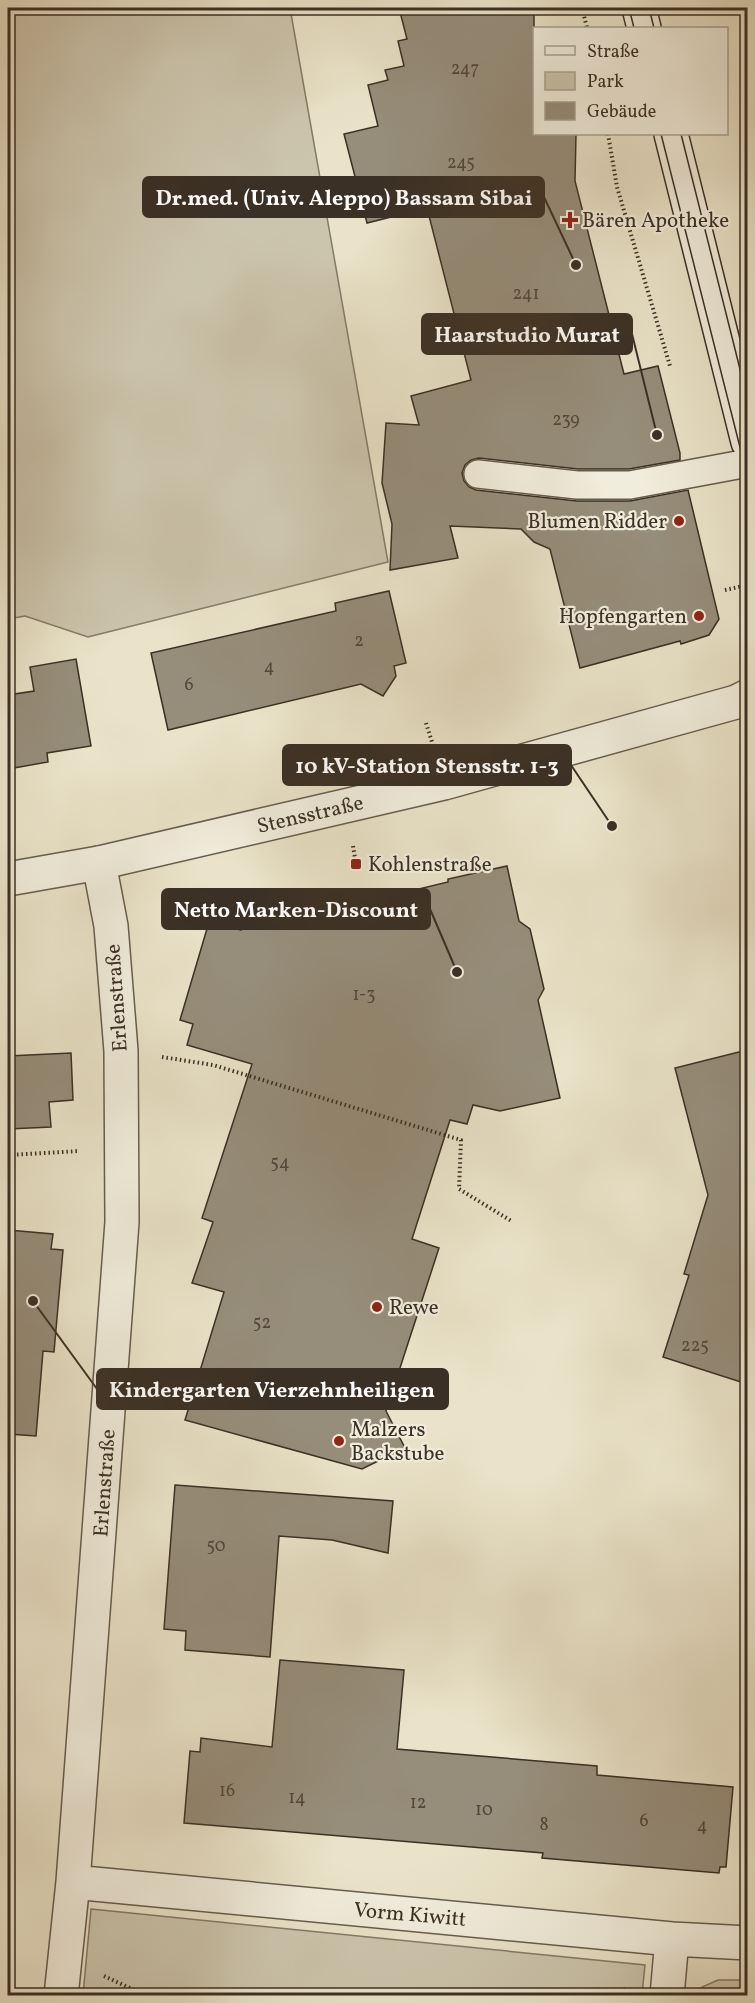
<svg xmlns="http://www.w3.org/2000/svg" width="755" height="2003" font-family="Vollkorn,serif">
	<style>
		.green { fill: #ccc5ad; stroke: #847a69; stroke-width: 1.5 }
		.building { fill: #968d7a; stroke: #3b3025; stroke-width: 1.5 }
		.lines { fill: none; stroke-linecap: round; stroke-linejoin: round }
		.service-casing { stroke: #675d4e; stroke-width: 30 }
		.minor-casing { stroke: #675d4e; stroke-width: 36 }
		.tertiary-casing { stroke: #675d4e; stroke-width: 36 }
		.secondary-casing { stroke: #3b3025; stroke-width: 36 }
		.path { stroke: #3b3025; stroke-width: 4; stroke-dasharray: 1.5 3; stroke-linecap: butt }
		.service { stroke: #f1eddc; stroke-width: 27 }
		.minor { stroke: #f1eddc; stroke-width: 33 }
		.tertiary { stroke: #f1eddc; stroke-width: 33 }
		.secondary { stroke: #f1eddc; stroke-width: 33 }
		.tram { stroke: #3b3025; stroke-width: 1.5 }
		.poi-dot { fill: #8f2418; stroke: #f1eddc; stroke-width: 2 }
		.labels { text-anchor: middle; stroke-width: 4.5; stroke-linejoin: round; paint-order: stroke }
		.number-label { font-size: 18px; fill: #52473a }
		.poi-label { font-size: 21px; fill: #3b3025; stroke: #f1eddc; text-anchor: start }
		.street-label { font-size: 21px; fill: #3b3025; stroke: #f1eddc }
		.leader { fill: none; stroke: #3b3025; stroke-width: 2 }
		.callout-dot { fill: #3b3025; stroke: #f1eddc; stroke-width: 2 }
		.callout { fill: #3b3025; stroke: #3b3025; stroke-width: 2 }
		.callout-label { font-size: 22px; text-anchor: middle; font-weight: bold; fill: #fff }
	</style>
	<rect width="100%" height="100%" fill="#eae3c9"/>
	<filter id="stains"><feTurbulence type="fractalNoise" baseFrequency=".00333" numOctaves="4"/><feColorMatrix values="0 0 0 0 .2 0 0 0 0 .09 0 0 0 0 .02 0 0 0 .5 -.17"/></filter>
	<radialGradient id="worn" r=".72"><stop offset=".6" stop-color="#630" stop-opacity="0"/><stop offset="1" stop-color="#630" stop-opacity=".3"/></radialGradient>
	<!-- green -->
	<path class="green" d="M8,8h282l98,554 -300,75 -63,-21 -17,3z
		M91,1909l554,56 -3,30h-559z
		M718,1980h29v15h-52l7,-8z"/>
	<!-- building -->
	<path class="building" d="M399,8h135v126h42l-1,47 49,193 34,-8 22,87v7l-51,9h-51l-99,-11 -8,2 -6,5 -3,8 2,8 5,6 7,3 101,11h53l58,-11 31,129 -10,16 -28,9 -1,-3 -100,27 -30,-119 -16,-7 -13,-13 -71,-3 8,32 -68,12 2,-46 -10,-41 4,-60 33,2 -8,-29 60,-16 -44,-172 -60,15 -23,-89 34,-8 -10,-41 20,-5 -3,-10 19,-4 -6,-25 9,-2z
		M389,591l17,72 -12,3 2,10 -13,20 -22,-12 -193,46 -17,-77 185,-42 -1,-8z
		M76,659l15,87 -44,7 1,9 -40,7v-74l26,-4 -4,-24z
		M507,866l12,55 11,8 14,60 -6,11 22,98 -60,13 -27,-6 -6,19 -17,-4 -38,119 27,9 -53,163 19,37 -43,21 -177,-49 39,-128 -32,-9 21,-61 -11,-4 50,-154 -65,-19 6,-21 -13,-4 29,-98 32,8 -6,-29 40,-9 7,30 166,-40v-3z
		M747,1050v334l-84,-27 26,-82 -5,-1 24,-79 -33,-127z
		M71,1053l2,47 -24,2 2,25 -43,2v-73z
		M8,1230l45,4 -2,15 12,1 -9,102 -11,-1 -7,85 -28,-2z
		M175,1485l218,16 -5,52 -56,-13 -53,-4 -9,121 -85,-7 1,-19 -22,-2z
		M280,1660l124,10 -7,79 200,17v9l136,12 -7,80h-6l-1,6 -177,-15 1,-5 -359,-30 6,-72 10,1 1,-14 71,9z"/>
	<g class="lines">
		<!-- service casing -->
		<g class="service-casing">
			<path id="service" d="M478,474l99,11h53l118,-22"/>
		</g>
		<!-- minor casing -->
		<g class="minor-casing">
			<path id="minor" d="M73,1882l599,57 76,4
				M61,1996l12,-114 49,-660 -1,-171 -10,-125 -12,-63
				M667,1996l5,-57"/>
		</g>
		<!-- tertiary casing -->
		<g class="tertiary-casing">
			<path id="tertiary" d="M8,879l91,-16 345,-80 292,-81 12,-6"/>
		</g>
		<!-- secondary casing -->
		<g class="secondary-casing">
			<path id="secondary" d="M639,8l5,20
				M671,134l77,308"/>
		</g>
		<!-- path -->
		<path class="path" d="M582,8l5,20
			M608,134l9,53 53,179
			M725,590l23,-5
			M426,723l6,19
			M353,846l3,18
			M162,1057l51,8 248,75 -2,49 54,33
			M8,1155l71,-4
			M104,1976l43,20
			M593,1996l33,-7"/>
		<!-- service -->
		<use href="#service" class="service"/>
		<!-- minor -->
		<use href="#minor" class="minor"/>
		<!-- tertiary -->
		<use href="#tertiary" class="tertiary"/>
		<!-- secondary -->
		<use href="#secondary" class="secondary"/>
		<!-- tram -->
		<path class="tram" d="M629,8l5,20
			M649,8l5,20
			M661,134l87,345
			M681,134l67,267"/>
	</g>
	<!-- markers -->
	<g class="poi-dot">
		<path d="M567 211h6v6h6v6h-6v6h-6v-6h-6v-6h6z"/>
		<circle cx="679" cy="521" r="6"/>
		<circle cx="699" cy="616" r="6"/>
		<rect x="350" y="858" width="12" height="12" rx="3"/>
		<circle cx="377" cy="1307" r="6"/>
		<circle cx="339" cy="1441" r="6"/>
	</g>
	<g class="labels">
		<!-- number labels -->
		<g class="number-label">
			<text x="465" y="74">247</text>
			<text x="461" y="168">245</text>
			<text x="526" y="299">241</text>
			<text x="566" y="425">239</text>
			<text x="359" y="646">2</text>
			<text x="269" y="672">4</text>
			<text x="189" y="690">6</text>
			<text x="364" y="1000">1-3</text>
			<text x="280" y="1168">54</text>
			<text x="262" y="1328">52</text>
			<text x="695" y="1351">225</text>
			<text x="216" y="1551">50</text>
			<text x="227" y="1796">16</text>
			<text x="297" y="1803">14</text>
			<text x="418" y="1808">12</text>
			<text x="484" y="1815">10</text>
			<text x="644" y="1826">6</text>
			<text x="544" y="1830">8</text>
			<text x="702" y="1831">4</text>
		</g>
		<!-- poi labels -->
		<g class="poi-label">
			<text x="582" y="227">Bären Apotheke</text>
			<text x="667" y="528" text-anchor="end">Blumen Ridder</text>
			<text x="687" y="623" text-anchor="end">Hopfengarten</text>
			<text x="368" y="871">Kohlenstraße</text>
			<text x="389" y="1314">Rewe</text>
			<text x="351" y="1436">Malzers<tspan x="351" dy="24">Backstube</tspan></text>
		</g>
		<!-- street labels -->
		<g class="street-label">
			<text transform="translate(310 814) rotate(-13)" y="7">Stensstraße</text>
			<text transform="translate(116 998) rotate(-94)" y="7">Erlenstraße</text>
			<text transform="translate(104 1483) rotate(-86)" y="7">Erlenstraße</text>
			<text transform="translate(410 1914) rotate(5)" y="7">Vorm Kiwitt</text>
		</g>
	</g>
	<!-- callouts -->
	<path class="leader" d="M576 265L544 197M657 435L632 334M612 826L571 765M457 972L430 909M33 1301L97 1389"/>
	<g class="callout-dot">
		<circle cx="576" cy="265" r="6"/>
		<circle cx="657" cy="435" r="6"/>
		<circle cx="612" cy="826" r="6"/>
		<circle cx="457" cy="972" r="6"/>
		<circle cx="33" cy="1301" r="6"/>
	</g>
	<g class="callout">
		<rect x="143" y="177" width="401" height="40" rx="6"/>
		<rect x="422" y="314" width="210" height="40" rx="6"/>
		<rect x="283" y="745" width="288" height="40" rx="6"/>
		<rect x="162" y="889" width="268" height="40" rx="6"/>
		<rect x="97" y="1369" width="351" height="40" rx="6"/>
	</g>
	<g class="callout-label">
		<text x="344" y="205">Dr.med. (Univ. Aleppo) Bassam Sibai</text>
		<text x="527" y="342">Haarstudio Murat</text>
		<text x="427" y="773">10 kV-Station Stensstr. 1-3</text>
		<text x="296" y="917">Netto Marken-Discount</text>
		<text x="272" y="1397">Kindergarten Vierzehnheiligen</text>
	</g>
	<!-- margin -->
	<rect width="755" height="2003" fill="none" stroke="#eae3c9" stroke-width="30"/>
	<rect x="9" y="9" width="737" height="1985" fill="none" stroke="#3b3025" stroke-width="3"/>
	<rect x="15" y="15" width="725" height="1973" fill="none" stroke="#3b3025" stroke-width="1.5"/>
	<!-- legend -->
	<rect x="533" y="27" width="195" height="108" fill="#f1eddc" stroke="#a8a193" stroke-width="1.5"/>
	<rect x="545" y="46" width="30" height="9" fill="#f1eddc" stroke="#a8a193" stroke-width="1.5"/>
	<text x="587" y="57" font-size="18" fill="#3b3025">Straße</text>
	<rect x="545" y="72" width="30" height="18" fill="#ccc5ad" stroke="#a8a193" stroke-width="1.5"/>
	<text x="587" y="87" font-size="18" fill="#3b3025">Park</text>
	<rect x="545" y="102" width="30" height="18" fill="#968d7a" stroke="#a8a193" stroke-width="1.5"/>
	<text x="587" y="117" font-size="18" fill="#3b3025">Gebäude</text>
	<rect width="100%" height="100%" filter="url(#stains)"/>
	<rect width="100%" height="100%" fill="url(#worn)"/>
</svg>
